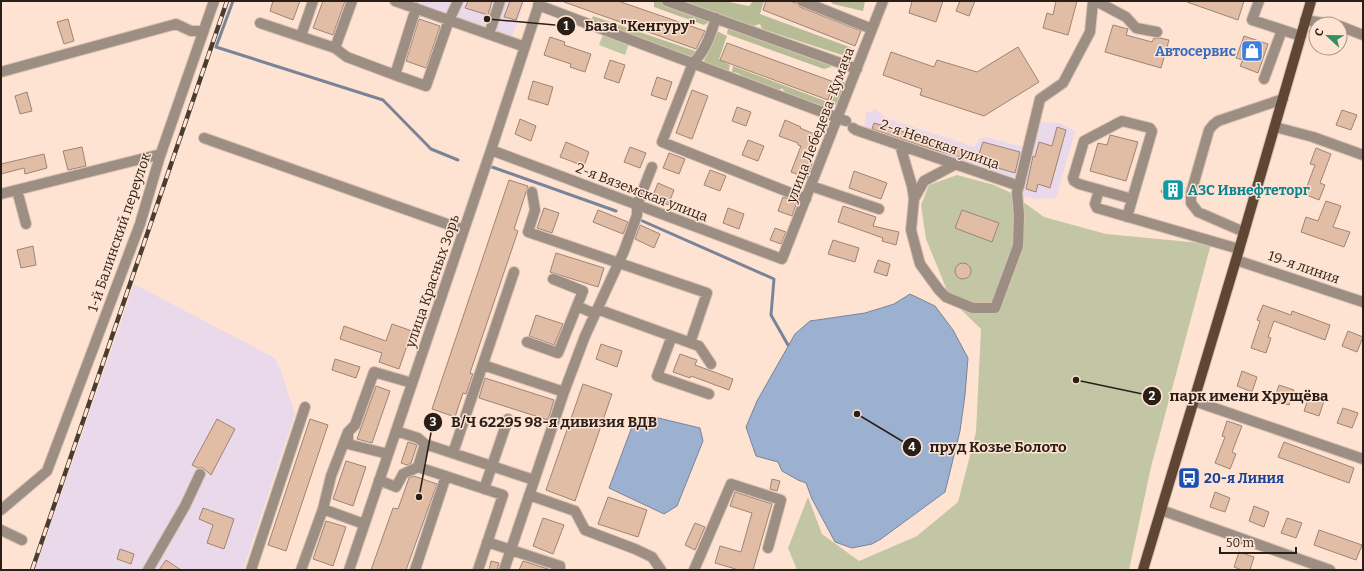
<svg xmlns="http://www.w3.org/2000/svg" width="1364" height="571" font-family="Bitter,serif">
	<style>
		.industrial { fill: #ead9ea }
		.green { fill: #c2c6a4 }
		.forest { fill: #b7bc96 }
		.water { fill: #9cb0d0; stroke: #7a8499 }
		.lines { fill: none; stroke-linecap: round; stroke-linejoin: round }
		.stream { stroke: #7a8499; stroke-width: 3 }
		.building { fill: #e1bda6; stroke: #9d8474 }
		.minor-casing { stroke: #d8c0b1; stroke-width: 12 }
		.major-casing { stroke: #d8c0b1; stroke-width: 12 }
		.minor { stroke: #9d8e84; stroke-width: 10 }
		.major { stroke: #5e4534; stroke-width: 10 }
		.rail-casing { stroke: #483c33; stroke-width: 4.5 }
		.rail { stroke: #ffe3d2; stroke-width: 3; stroke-dasharray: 9; stroke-linecap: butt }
		.labels { text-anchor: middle; stroke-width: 3; stroke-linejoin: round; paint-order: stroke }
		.shop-label { font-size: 14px; font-weight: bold; fill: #366cbe; stroke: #ffe3d2; text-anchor: end }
		.street-label { font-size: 14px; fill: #291f18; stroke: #ffe3d2 }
		.culture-label { font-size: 14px; font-weight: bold; fill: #0d838f; stroke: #ffe3d2; text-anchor: start }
		.transit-label { font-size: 14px; font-weight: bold; fill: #164399; stroke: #ffe3d2; text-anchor: start }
		.leader { fill: none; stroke: #291f18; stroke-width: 1.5 }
		.callout-dot { fill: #291f18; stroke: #ffe3d2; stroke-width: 1.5 }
		.mark-label { font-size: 12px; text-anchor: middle; font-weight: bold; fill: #fff }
		.callout-label { font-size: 15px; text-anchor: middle; font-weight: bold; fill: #291f18; stroke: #ffe3d2; stroke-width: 3; stroke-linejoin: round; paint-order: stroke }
	</style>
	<rect width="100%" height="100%" fill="#ffe3d2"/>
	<!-- industrial -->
	<path class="industrial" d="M405,1h120l-14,38z
		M876,109l10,9 89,29 4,-8 8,-2 21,6 18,4 -8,37 -154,-53 2,-18z
		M1039,122l21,1 15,8 -19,67 -21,1 -11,-2 -4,-7z
		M134,284l141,74 6,13 14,43 -52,156h-208z"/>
	<!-- green -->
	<path class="green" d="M604,32l26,9 -5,14 -26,-10z
		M957,175l37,10 17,8 33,24 62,17 105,10 -60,223 -22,103h-332l-9,-22 20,-51 14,37 37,27 58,-25 41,-34 18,-70 5,-103 -30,-29 -25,-61 -5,-34 8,-20z"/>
	<!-- forest -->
	<path class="forest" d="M654,1h13l43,17 -1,4 -5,3 -50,-18z
		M671,1h53l25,5 4,-5h11l-4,13 92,34 -4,9 -86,-28 -2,-5 -13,4 82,31 2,8 -7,2 -97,-35 2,-14z
		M830,1h35l-2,10 -30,-7z
		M593,16l105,36 -2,6 -105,-36z
		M717,31l10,5 -8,23 11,6 -3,14 -24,-16 11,-23z
		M733,66l95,36 10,-22 11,4c-4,7 -10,12 -12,20l-15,6 -20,-5 -6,3 -14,-20 -5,4 -32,-14 -7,-5 -6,-1z"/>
	<!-- water -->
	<path class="water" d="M910,294l25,12 18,24 15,28 -3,37 -5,36 -15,61 -64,47 -9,5 -20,4 -17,-6 -23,-43 -6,-16 -8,-3 -16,-9 -4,-9 -22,-6 -10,-29 11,-26 38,-67 15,-13 55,-8 29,-9z
		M650,416l50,12 3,13 -26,65 -13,8 -55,-26 24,-64z"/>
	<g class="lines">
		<!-- stream -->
		<path class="stream" d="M233,1l-17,46 167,53 48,49 27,11
			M492,167l124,44
			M638,219l136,60 -3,36 17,30"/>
	</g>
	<!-- building -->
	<path class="building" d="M273,1h27l-7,19 -23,-9z
		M323,1h22l-12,34 -20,-7z
		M468,1h24l-4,14 -23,-7z
		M510,1h13l-7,19 -12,-3z
		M564,1h54l87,30 -9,18 -132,-47z
		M766,1h24l6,2 4,4 61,24 -6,15 -92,-36z
		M912,1h31l-7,21 -27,-9z
		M960,1h15l-6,15 -13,-5z
		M1056,1h21l-9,34 -25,-7 4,-15 6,2z
		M1188,1h56l-6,19 -51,-18z
		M68,19l6,22 -10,3 -7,-22z
		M419,19l21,7 -14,42 -20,-7z
		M1113,25l15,4 -2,6 26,7 2,-4h6l9,2 -8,28 -56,-16z
		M1244,36l24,8 -10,29 -18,-7 3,-6 -7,-2z
		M550,37l15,5 -1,3 27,9 -6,18 -15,-5 1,-3 -27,-9z
		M727,43l107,39 -6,18 -108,-40z
		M1018,47l21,35 -55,34 -64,-21 2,-6 -39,-14 8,-23 43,15 3,-7 40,12z
		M610,60l15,5 -6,18 -15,-5z
		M657,77l15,5 -6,18 -15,-5z
		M533,81l20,6 -5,18 -20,-6z
		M692,90l16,6 -16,43 -16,-6z
		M27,92l5,19 -12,3 -5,-18z
		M737,107l14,5 -5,14 -14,-5z
		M1342,110l15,5 -6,15 -15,-5z
		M520,119l16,7 -5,15 -16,-7z
		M785,120l16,7 -1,1 19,8 -10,26 3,1 -5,15 -16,-6 10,-26 -3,-1v-2l-19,-7z
		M874,123l105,31 4,-12 37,10 -5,21 -90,-26 -53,-18z
		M1057,127l9,3 -16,58 -12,-4 -2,8 -10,-3 7,-33 2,1 4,-15 13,4z
		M1110,135l28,7 -12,39 -36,-10 8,-28 9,2z
		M748,140l16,6 -6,15 -16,-6z
		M566,142l23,10 -5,14 -24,-9z
		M82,147l4,19 -18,4 -5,-19z
		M630,147l16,6 -6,15 -16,-6z
		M1316,148l15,6 -11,29 5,2 -6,15 -15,-6 11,-29 -5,-1z
		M669,153l16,6 -6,15 -16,-6z
		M44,154l3,14 -22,6 -1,-6 -23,6v-10z
		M710,170l16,6 -6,15 -16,-6z
		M854,171l33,12 -6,16 -32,-11z
		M509,180l19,6 -14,43 4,2 -48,142 3,1 -7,20 -3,-1 -8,24 -23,-8z
		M1167,180l17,8 -6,12 -17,-8z
		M658,183l16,7 -6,15 -16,-7z
		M783,197l14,5 -5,14 -14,-5z
		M1326,201l15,5 -8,21 17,5 -6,15 -43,-15 5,-15 12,4z
		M843,206l33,11 -3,9 26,6 -3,13 -14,-4 1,-3 -45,-16z
		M544,208l15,5 -7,20 -15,-5z
		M728,208l16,6 -5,15 -16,-6z
		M598,210l30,12 -5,12 -30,-12z
		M962,210l37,13 -7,19 -37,-14z
		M640,225l20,9 -6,14 -19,-9z
		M775,228l11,4 -5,12 -11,-4z
		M833,240l26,8 -4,14 -27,-8z
		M33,246l3,19 -15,3 -4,-18z
		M556,253l48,15 -6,19 -48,-15z
		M878,260l12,4 -3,12 -13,-4z
		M955 271a8 8 0 1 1 16 0a8 8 0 1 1-16 0Z
		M1263,305l28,10 1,-4 38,14 -5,15 -51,-19 -6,16 3,1 -5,15 -15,-5 9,-27 -3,-1z
		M536,315l27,9 -9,21 -25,-9z
		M392,324l20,7 -13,38 -20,-7 3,-9 -42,-14 4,-13 42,15z
		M1348,331l15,6 -6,15 -15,-6z
		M601,344l21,7 -5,16 -21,-8z
		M680,354l17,6 -2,5 38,14 -4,11 -38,-14 -1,2 -17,-6z
		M335,359l25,8 -4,11 -24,-8z
		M1242,371l15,6 -5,15 -15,-6z
		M485,378l69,22 -6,20 -69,-22z
		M583,384l29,10 -37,107 -29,-11z
		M1279,385l15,5 -5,15 -15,-5z
		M376,386l14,5 -18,52 -15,-4z
		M1309,396l15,5 -5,15 -15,-5z
		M1343,408l15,5 -6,15 -15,-5z
		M217,419l18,10 -24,46 -8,-7h-5l-6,-3z
		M310,419l18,6 -42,126 -18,-6z
		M1227,421l15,5 -10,26 4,2 -6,15 -15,-6 10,-26 -3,-1z
		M408,442l9,3 -6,18 -4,2 -6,-2z
		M1284,442l70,26 -5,15 -71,-26z
		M346,461l20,6 -13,39 -20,-7z
		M414,476l23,8 -31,86h-35l22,-62 5,1 11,-31z
		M772,479l8,2 -3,10 -7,-2z
		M735,492l37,12 -19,66h-14l-24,-7 5,-17 21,6 11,-39 -22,-7z
		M1215,492l15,6 -5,14 -15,-5z
		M608,497l39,13 -9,27 -40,-13z
		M1254,506l15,6 -5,15 -15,-6z
		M203,508l31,11 -10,30 -17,-6 6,-18 -14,-6z
		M543,518l21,7 -11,29 -20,-8z
		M1287,518l15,5 -6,15 -15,-5z
		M326,521l20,6 -13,39 -20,-7z
		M695,523l10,4 -10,23 -10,-5z
		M1319,530l43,15 -6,15 -42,-15z
		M120,549l14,5 -3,10 -14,-5z
		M1239,552l15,5 -4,13h-8l-8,-3z
		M166,560l15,10h-22z
		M491,561l8,2 -2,7h-8z
		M523,561l25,8v1h-29z"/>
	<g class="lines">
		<!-- minor casing -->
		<g class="minor-casing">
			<path id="minor" d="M395,1l130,46
				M667,1l190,68
				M802,1l70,28
				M1096,1l30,16 10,11 21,4
				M1259,1l-7,19 49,16
				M538,5l308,116
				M716,18c-6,18 -10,32 -23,45l-31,79 144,57
				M1305,20l24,4
				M260,23l75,25 17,-47
				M1340,26l23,9
				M489,34l11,-33
				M301,36l12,-35
				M335,48l12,9 48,18 21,-67
				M1,72l175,-48 15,7h12
				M395,75l31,11 23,-66 9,-19
				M1264,79l18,-49
				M1275,127l38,10 50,18
				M853,128l3,2 163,56
				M204,138l260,92
				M900,145l12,41 2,13 -3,31 9,34 19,26 7,7 27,11h22l23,-62 1,-31 -2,-23 2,-6 21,-87 23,-16 27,-51 3,-31
				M491,150l291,109 101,-258
				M811,186l68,23
				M17,190l9,34
				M1099,190l-4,14 2,4 142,41
				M532,192l3,18 -7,22 179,61 -17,50
				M1,194l156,-39 3,1
				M914,199l10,-18 32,-17
				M1127,217l25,-86 -2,-3 -28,-7 -38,20 -11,37 1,3 5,3 53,15
				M1244,232l-46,-20 -7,-9v-10l18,-63 4,-5 5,-4 65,-22
				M1236,260l127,42
				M577,306l18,8
				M597,309l102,37 12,18
				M672,336l-15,40 52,18
				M527,342l31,11 25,-62 -30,-12
				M483,365l81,27
				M1194,401l169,58
				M396,431l22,7 7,6
				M348,434v10l40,10
				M453,453l61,-181
				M379,480l17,7 7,-13 15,-7
				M484,489l24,-70
				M529,495l46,16 10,19 50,19 17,8 9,13
				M323,509l8,-33 17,-44 7,-7 19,-53 38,11
				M1,510l46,-39 93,-247 20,-68 54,-155
				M1161,510l169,60
				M1,530l21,10
				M487,542l73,24v4
				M148,570l37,-64 15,-32
				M251,570l54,-163
				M301,570l22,-61 41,15
				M349,570l142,-420 49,-149
				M415,570l31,-94
				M478,570l25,-75 -85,-28 7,-23 109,36
				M504,570l60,-178 21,-56 39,-85 13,-36v-10l15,-38
				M694,570l37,-86 50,16 -13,48"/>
		</g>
		<!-- major casing -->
		<g class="major-casing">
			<path id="major" d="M1143,570l93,-310 75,-259"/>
		</g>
		<!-- minor -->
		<use href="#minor" class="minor"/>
		<!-- major -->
		<use href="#major" class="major"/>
		<!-- rail casing -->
		<g class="rail-casing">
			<path id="rail" d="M32,570l195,-569"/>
		</g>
		<!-- rail -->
		<use href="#rail" class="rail"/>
	</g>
	<!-- icons -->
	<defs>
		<g id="shop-square" transform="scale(1.15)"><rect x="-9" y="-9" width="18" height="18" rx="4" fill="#3f7fe0" stroke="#ffe3d2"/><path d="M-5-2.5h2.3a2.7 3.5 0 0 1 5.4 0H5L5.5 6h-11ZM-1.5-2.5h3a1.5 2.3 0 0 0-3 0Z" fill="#fff"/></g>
		<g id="building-square" transform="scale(1.15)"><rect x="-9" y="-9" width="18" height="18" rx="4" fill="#0f9aa8" stroke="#ffe3d2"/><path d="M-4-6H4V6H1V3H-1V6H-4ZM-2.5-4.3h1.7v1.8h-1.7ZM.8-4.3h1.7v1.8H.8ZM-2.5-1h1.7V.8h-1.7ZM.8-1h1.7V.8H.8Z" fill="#fff"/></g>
		<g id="bus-square" transform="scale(1.15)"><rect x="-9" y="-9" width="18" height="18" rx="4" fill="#1a4fb4" stroke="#ffe3d2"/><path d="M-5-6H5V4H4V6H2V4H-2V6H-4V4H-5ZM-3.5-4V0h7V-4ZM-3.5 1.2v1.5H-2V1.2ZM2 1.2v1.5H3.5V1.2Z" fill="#fff"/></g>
	</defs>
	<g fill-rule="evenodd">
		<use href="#shop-square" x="1252" y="51"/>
		<use href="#building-square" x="1173" y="190"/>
		<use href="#bus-square" x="1189" y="478"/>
	</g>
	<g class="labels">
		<!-- shop labels -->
		<g class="shop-label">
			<text x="1236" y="56">Автосервис</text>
		</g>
		<!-- street labels -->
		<g class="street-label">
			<text transform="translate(820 125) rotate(-69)" y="5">улица Лебедева-Кумача</text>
			<text transform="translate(940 144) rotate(19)" y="5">2-я Невская улица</text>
			<text transform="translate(642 192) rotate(21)" y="5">2-я Вяземская улица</text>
			<text transform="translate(119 232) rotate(-71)" y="5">1-й Балинский переулок</text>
			<text transform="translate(1304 267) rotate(19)" y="5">19-я линия</text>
			<text transform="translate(432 281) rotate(-71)" y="5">улица Красных Зорь</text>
		</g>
		<!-- culture labels -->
		<g class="culture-label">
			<text x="1188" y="195">АЗС Ивнефтеторг</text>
		</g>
		<!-- transit labels -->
		<g class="transit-label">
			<text x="1204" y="483">20-я Линия</text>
		</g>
	</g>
	<!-- callouts -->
	<path class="leader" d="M487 19L566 26M1076 380L1152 396M419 497L433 422M857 414L912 447"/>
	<g class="callout-dot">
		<circle cx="487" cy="19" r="4"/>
		<circle cx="1076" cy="380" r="4"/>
		<circle cx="419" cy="497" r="4"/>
		<circle cx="857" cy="414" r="4"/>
		<circle cx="566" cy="26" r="10"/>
		<circle cx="1152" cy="396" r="10"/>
		<circle cx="433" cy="422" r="10"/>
		<circle cx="912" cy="447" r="10"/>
	</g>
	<g class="mark-label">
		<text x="566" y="30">1</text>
		<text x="1152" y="400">2</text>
		<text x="433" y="426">3</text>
		<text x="912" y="451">4</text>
	</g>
	<g class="callout-label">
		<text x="640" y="31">База "Кенгуру"</text>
		<text x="1249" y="401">парк имени Хрущёва</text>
		<text x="554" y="427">В/Ч 62295 98-я дивизия ВДВ</text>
		<text x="998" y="452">пруд Козье Болото</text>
	</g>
	<!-- border -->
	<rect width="1364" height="571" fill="none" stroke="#291f18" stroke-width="4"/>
	<!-- north arrow -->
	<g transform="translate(1328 36) rotate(292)"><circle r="19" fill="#ffe3d2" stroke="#a99588"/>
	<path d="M0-3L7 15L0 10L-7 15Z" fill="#358d62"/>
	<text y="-6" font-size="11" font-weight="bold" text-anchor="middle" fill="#291f18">С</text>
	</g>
	<!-- scale -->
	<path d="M1220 547v6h76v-6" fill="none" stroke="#291f18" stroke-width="2"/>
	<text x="1226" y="547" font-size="12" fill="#291f18" stroke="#ffe3d2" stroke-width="3" paint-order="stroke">50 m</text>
</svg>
